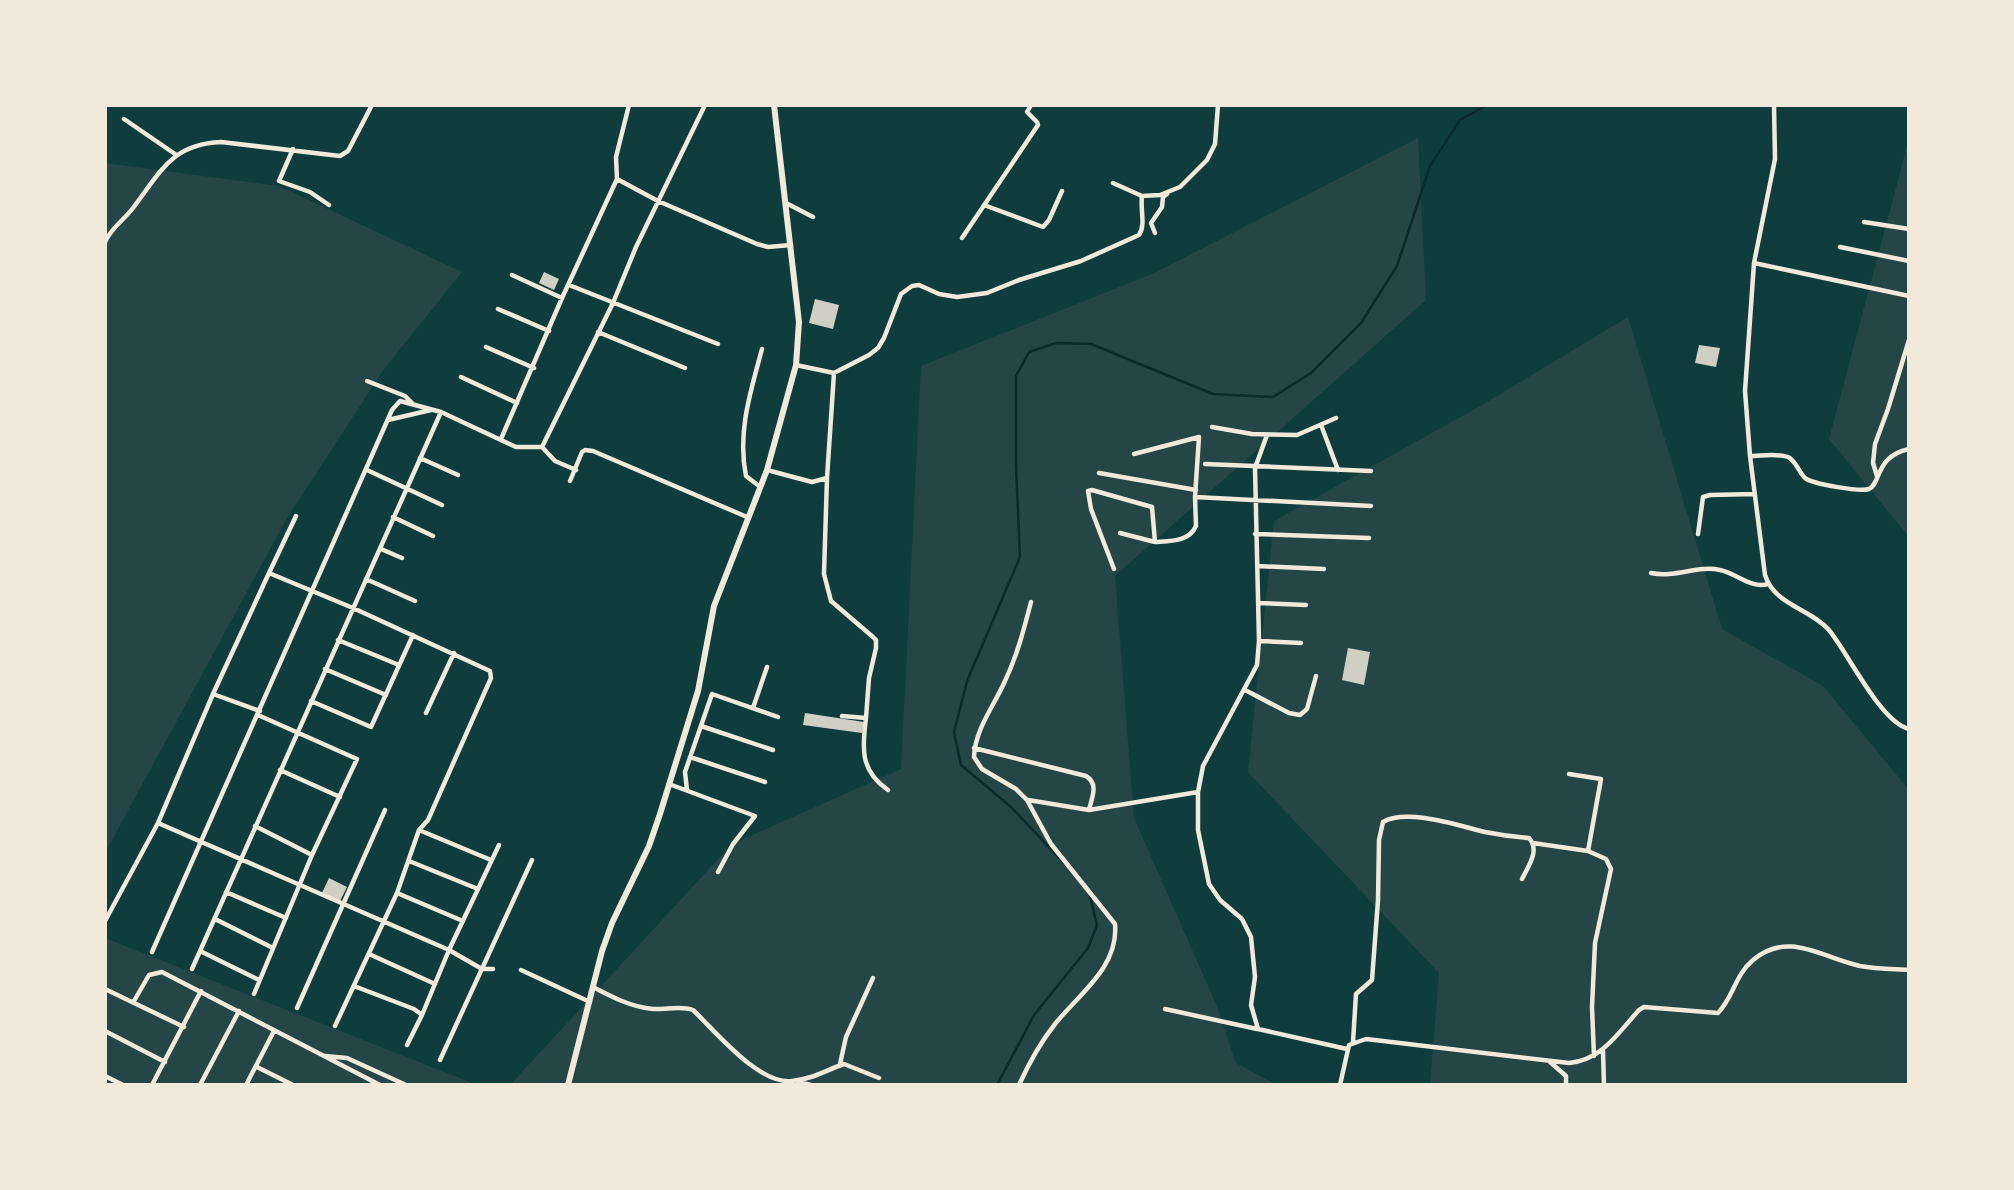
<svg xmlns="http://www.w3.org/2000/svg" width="2014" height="1190" font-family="'Noto Serif',serif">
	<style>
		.green { fill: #244646 }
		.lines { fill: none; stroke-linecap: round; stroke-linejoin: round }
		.stream { stroke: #0a2a2b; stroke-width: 2.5 }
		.building { fill: #cfcfc3 }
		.minor { stroke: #f1e9da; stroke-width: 4.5 }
		.secondary { stroke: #f1e9da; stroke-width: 6 }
	</style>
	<rect width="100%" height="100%" fill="#0f3d3e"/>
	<!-- green -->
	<path class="green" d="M1418,138l8,162 -311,276 19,242 82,186 20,59 41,22h-767l222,-241 169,-75 20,-403 231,-92z
		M1909,139v398l-80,-98z
		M105,163l174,23 183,86 -78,97 -97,149 -182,335z
		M1628,317l94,312 101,57 86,104v295h-479l9,-112 -191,-201 26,-251 208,-116z
		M105,938l372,147h-372z"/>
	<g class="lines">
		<!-- stream -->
		<path class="stream" d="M1064,863l-53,-56 -50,-42 -7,-33 13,-51 53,-124 -4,-91v-90l13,-24 27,-9 35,1 122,50 60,3 38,-24 50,-50 36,-57 33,-100 30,-46 27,-15
			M997,1085l37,-70 54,-67 9,-23 -8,-33"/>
	</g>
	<!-- building -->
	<path class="building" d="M544,272l15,7 -5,11 -15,-7z
		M815,299l24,6 -6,24 -24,-6z
		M1699,345l21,3 -4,19 -21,-4z
		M1348,648l22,4 -6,33 -22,-5z
		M805,713l59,9 -2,11 -59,-8z
		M329,878l18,9 -7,14 -18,-8z"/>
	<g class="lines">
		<!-- minor -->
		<path class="minor" d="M1774,105l1,54 -21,104 -9,128 5,65 15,119c10,31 45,33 64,55 19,23 52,93 80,99
			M124,119l51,35
			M293,149l-14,32 31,11 19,13
			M617,179l-1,-22 13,-52
			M1113,183l29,13
			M786,203l27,14
			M984,205l59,22 6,-7 13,-29
			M1864,222l45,7
			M1155,233l-4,-10 11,-16 1,-10 4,-3
			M962,238l76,-113 -1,-3 -10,-10 4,-7
			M105,242c6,-14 19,-22 28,-34 27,-35 38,-64 88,-66l119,14 8,-5 24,-46
			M1840,247l69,14
			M1754,263l155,33
			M512,275l50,23
			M569,285l149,59
			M498,309l51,22
			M598,332l87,36
			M486,347l48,21
			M796,365l38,8 35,-18 9,-7 6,-10 17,-44 11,-8 7,-1 20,9 18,3 30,-4 32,-13 62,-19 58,-26c7,-10 1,-26 3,-39l18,-1 20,-8 27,-27 8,-16 3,-39
			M834,373l-7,105 -3,96 7,27 42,36 3,3v8l-7,30 -3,40 -24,-2
			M461,377l56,26
			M367,381l38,15 7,7
			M388,420l43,-10
			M1321,425l17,45
			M1212,427l40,7 45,1 39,-17
			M1267,435l-12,33 4,173 -2,24 -54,101 -5,26v38l11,54 11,16 22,19 9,18 4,40 -4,28 7,24 89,20
			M501,439l61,-141 55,-119 41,22 99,43 11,3 23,-2
			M542,447l13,14 21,9
			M1750,456c11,0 27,-3 38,1 8,4 11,15 17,21 7,6 55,14 64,11 12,-5 6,-33 40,-40
			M420,458l38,17
			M1205,464l166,7
			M367,470l75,35
			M767,470l45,12 15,-4
			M1099,473l97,17
			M1877,476l-4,-13 2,-19 13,-35 21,-69
			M570,481l12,-29 3,-2 8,1 154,66
			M759,486l-13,-10c-9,-44 5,-86 16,-127
			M1195,497l176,9
			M393,517l40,19
			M1120,533l35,9
			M1255,534l114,4
			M1698,534l5,-37 7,-2 45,-1
			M381,549l21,9
			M1257,566l67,3
			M1114,569l-23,-60 -3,-18 4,-1 60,17 3,35c15,-1 34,0 41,-16l-1,-29 4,-60 -65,17
			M269,573l27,-57
			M1651,573c24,5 47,-8 69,-3 16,3 31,19 48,14
			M366,579l49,22
			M1258,603l48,2
			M338,640l61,25
			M1259,641l42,2
			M325,669l61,26
			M1245,690l44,23 11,2 7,-6 9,-33
			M213,694l47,17
			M311,701l60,26 42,-92
			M753,708l14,-41
			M426,713l28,-60
			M866,718c-4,30 -6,53 22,72
			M701,726l72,24
			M974,748l112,28c13,8 6,21 3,34l-61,-10
			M690,757l75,25
			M280,770l60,27
			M669,784l86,32 -22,28 -15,28
			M687,790l-2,-18 27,-78 66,23
			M1089,810l109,-18
			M158,823l291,127 33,19h11
			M255,826l57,29
			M419,830l72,30
			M1533,843l55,8 13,-72 -32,-5
			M1588,851l18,8 5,10 -16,74 -3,64 2,49
			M409,861l69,28
			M226,892l60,26
			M397,893l66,28
			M215,919l58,29
			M105,921l53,-98 55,-129 56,-121 84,35 137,63 1,7 -63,142 -9,10 -22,63 -62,133
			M200,951l59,29
			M152,952l240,-542 8,-9 41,11 75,35h26l71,-144 23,-56 69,-142
			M369,954l66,30
			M192,969l249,-557
			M521,970l69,32
			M354,986l60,23 8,6 27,-65 50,-105
			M593,987c19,10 38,20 60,22 13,1 27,-4 40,1 23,22 66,75 99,71 21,-2 34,-11 52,-17l35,14
			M105,989l79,38
			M254,994l58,-139 45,-96 -99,-44
			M134,1001l15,-26 13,-3 218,113
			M297,1008l88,-198
			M1165,1009l92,20
			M105,1031l60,31
			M1353,1042l3,-48 16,-14 6,-80 1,-60 4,-18c24,-14 77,4 102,10 15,3 29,5 44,6 11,12 0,27 -7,41
			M407,1045l15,-30
			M1603,1051l1,34
			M325,1056l22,2 59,27
			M440,1060l92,-200
			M1549,1061l17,15v9
			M840,1064l6,-27 27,-59
			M257,1067l36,18
			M105,1076l18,9
			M798,1082l13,3
			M152,1085l49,-94
			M200,1085l39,-74
			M246,1085l28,-54
			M1019,1085c10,-22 21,-42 36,-61 24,-30 64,-57 60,-100l-64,-80 -24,-44 -11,-11 -34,-20 -8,-12c1,-28 20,-51 31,-76 12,-25 19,-52 26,-79
			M1340,1085l9,-40 17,-6 203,24c33,-3 49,-30 70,-53l5,-3 74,6c15,-15 17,-38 35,-53 36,-30 69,-2 107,6 16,3 33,3 49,4"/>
		<!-- secondary -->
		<path class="secondary" d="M568,1085l34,-134 10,-28 37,-77 11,-32 38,-123 16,-85 53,-136 29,-105 3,-43 -25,-217"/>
	</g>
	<!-- border -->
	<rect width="2014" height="1190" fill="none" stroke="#f1e9da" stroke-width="214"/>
</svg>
